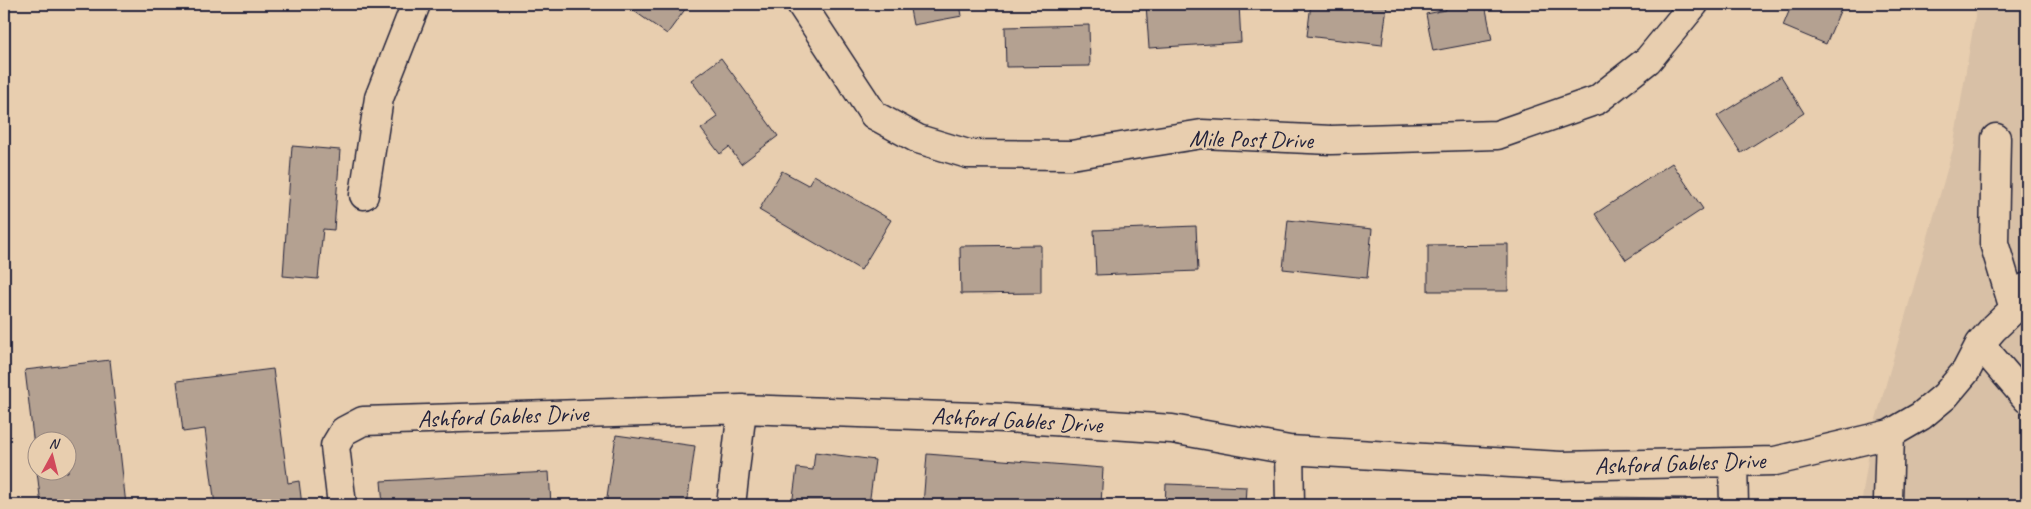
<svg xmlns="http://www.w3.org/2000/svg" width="2031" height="509" font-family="Caveat,sans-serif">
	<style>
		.built { fill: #d8c0a6 }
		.building { fill: #b4a191; stroke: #22223b; fill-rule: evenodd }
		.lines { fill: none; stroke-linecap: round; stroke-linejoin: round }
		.minor-casing { stroke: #22223b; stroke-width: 31 }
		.minor { stroke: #e8ceaf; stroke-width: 28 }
		.labels { text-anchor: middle; stroke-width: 5; stroke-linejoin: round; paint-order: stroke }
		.street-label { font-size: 24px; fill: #22223b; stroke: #e8ceaf }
	</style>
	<rect width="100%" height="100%" fill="#e8ceaf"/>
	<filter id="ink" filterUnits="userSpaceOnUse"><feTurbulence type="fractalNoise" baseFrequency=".02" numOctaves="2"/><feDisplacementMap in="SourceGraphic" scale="10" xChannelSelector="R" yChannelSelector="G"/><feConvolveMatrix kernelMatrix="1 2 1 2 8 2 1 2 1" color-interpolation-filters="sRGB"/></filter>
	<g filter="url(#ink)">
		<!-- built -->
		<path class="built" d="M1977,4h50v501h-166l11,-72 81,-284z"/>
		<!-- building -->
		<path class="building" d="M624,4h65l-22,30z
			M909,4h51l2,12 -49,9z
			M1146,4h93l2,38 -92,6z
			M1311,4h58l18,2 -5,39 -75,-9z
			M1445,4h40l7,36 -59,11 -7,-37 20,-4z
			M1792,4h51l-17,40 -43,-18z
			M1089,25l1,41 -84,1 -1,-40z
			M721,58l57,78 -37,28 -12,-17 -9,7 -19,-25 17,-12 -27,-37z
			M1781,76l23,37 -63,40 -24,-37z
			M292,146l48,4 -6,80 -11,-1 -5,50 -35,-3z
			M1672,163l31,46 -77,51 -31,-46z
			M782,171l26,14 6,-10 77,45 -30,50 -102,-60z
			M1288,220l84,9 -5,49 -84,-9z
			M1196,226l2,45 -102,4 -2,-45z
			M1508,244v47h-80v-46z
			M1041,245v48l-80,1 -1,-48z
			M110,360l16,145h-85l-16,-135zM38,442h30v30h-30z
			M273,369l15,114 11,-2 3,24h-87l-10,-76 -22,3 -6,-51z
			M616,435l79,11 -8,59h-81z
			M815,452l60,8 -6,45h-77l5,-37 16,2z
			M927,454l176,14 -2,37h-178z
			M549,472l2,33h-168l-2,-24z
			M1166,484l81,3 -1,18h-81z
			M1594,497l92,1v7h-92z"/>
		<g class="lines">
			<!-- minor casing -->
			<g class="minor-casing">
				<path id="minor" d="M801,4l73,111 44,24 50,15 103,1 131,-21 129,6 166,-5 100,-35 51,-40 46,-56
					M1996,138l-2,105 20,66
					M364,195l15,-97 37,-94
					M1980,344l47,55
					M1289,450l1,55
					M1733,462l1,43
					M1888,500l2,-66
					M342,505l-7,-59 9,-15 19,-10 379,-12 263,9 167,11 117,21 272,16 214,-5 115,-27 31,-18 24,-20 21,-25 14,-27 13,-15 21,-20 13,-22
					M731,505l11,-96"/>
			</g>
			<!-- minor -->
			<use href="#minor" class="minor"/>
		</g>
	</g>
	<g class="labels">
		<!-- street labels -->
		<g class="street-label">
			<text transform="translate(1251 139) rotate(1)" y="8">Mile Post Drive</text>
			<text transform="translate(503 416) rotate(-2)" y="8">Ashford Gables Drive</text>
			<text transform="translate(1017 420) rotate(3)" y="8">Ashford Gables Drive</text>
			<text transform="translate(1680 463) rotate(-2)" y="8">Ashford Gables Drive</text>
		</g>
	</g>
	<!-- margin -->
	<rect width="2031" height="509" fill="none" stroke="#e8ceaf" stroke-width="20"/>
	<rect x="10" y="10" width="2011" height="489" fill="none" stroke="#22223b" stroke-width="2" filter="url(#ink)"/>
	<!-- north arrow -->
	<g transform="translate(52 456) rotate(7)"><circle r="24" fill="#e8ceaf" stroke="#998981"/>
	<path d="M0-4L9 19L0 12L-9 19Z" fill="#d1495b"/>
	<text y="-8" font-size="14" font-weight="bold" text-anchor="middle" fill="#22223b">N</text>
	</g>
</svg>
